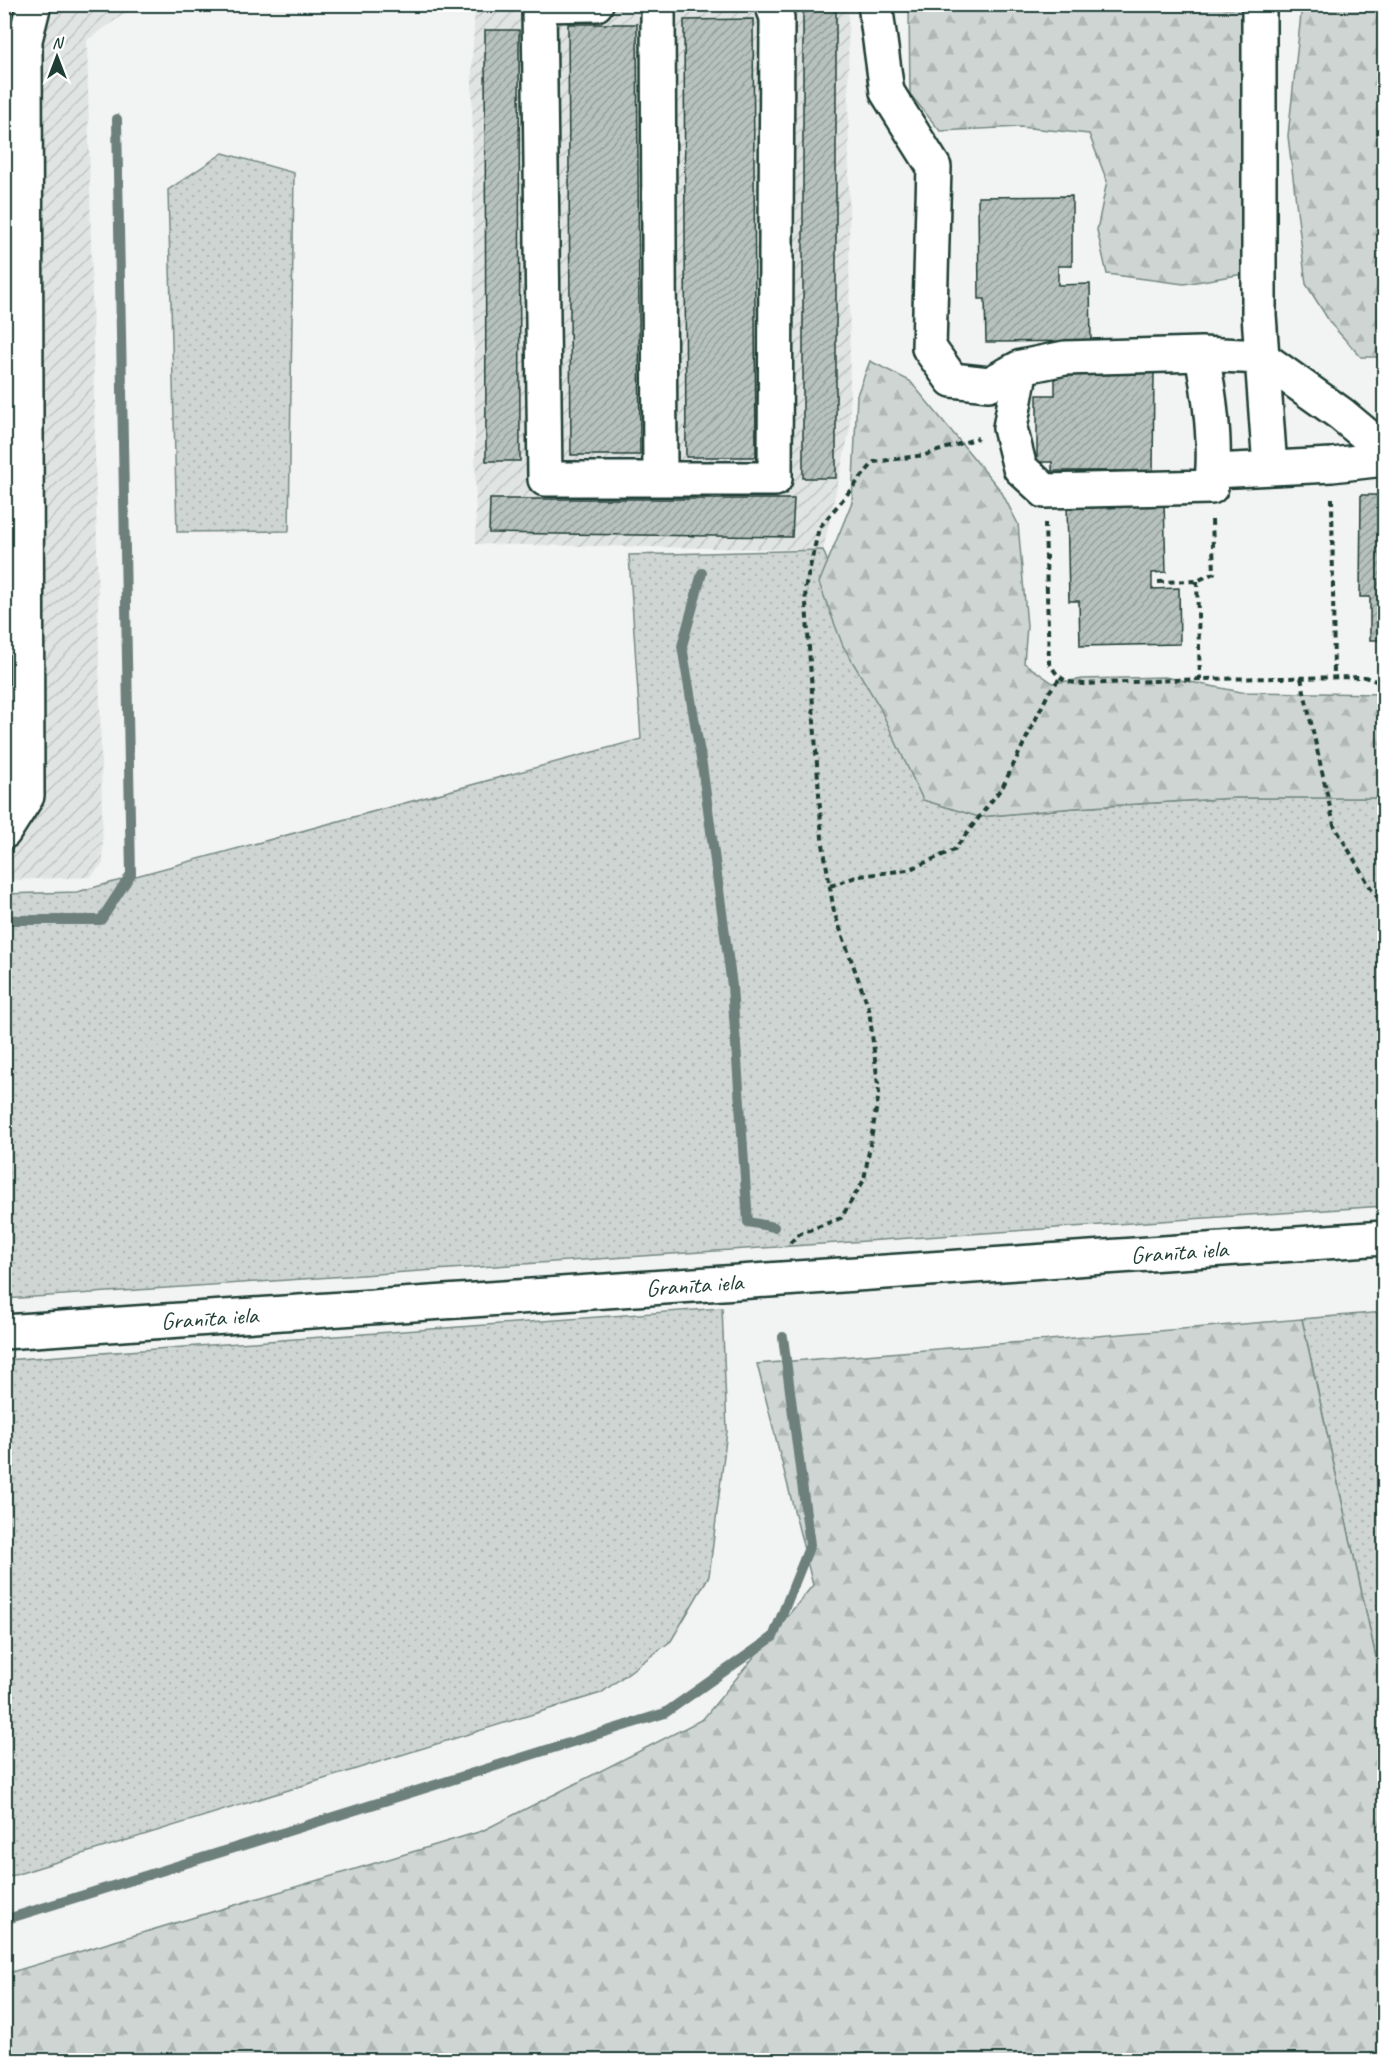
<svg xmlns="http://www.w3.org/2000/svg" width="1389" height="2065" font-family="Caveat,sans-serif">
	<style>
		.industrial { fill: url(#industrial-furrows) }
		.grass { fill: url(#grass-dots); stroke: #768984; stroke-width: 1.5 }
		.forest { fill: url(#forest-firs); stroke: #768984; stroke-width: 1.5 }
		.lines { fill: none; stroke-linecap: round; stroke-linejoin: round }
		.stream { stroke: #6d807b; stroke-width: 10 }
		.building { fill: url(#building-hatch); stroke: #1f3d34; stroke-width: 1.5 }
		.minor-casing { stroke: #1f3d34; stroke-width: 38 }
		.major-casing { stroke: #1f3d34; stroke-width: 38 }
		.path { stroke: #1f3d34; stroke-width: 4; stroke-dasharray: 6 4.5; stroke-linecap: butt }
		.minor { stroke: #fff; stroke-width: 33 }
		.major { stroke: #fff; stroke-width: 33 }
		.labels { text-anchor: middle; stroke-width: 4.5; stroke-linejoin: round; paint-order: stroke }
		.street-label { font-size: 24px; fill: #1f3d34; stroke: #fff }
	</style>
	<defs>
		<pattern id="industrial-furrows" width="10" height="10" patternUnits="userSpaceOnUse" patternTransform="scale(1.5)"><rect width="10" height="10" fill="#e0e4e3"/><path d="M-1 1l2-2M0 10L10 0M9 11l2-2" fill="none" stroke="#c0c4c3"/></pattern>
		<pattern id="grass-dots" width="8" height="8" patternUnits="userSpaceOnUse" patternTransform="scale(1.5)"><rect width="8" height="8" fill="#ced5d3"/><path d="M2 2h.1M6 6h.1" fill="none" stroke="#b0b8b6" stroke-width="1.8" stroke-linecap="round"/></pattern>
		<pattern id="forest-firs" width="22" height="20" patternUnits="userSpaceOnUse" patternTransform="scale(1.5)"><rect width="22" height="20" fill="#ced5d3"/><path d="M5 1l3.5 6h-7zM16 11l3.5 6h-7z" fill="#b0b8b6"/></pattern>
		<pattern id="building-hatch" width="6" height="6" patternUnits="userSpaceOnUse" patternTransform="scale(1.5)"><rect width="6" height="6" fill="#b7c1bd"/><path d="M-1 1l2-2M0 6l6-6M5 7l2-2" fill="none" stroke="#949e9a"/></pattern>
	</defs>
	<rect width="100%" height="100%" fill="#f2f3f3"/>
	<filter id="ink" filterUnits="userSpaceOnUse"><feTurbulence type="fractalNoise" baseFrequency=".0167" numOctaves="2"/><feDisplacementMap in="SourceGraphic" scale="12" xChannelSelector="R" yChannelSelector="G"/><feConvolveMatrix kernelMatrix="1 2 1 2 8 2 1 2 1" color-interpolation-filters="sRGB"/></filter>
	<g filter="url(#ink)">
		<!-- industrial -->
		<path class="industrial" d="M4,5h133l-50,35 16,823 -13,14 -85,3z
			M475,5h373l2,423 -27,122 -347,-6 -4,-478z"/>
		<!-- grass -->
		<path class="grass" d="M223,153l71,20 -5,358 -112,1 -9,-342z
			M823,550l100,250 57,17 94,-9 161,-10h149v408l-1379,93 -1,-405 73,-2 564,-153 -12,-184z
			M722,1308l5,123 -18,145 -38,65 -70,52 -596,185v-518z
			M1384,1312v382l-82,-375z"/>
		<!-- forest -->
		<path class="forest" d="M909,5h338l14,266 -77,13 -77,-10 -10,-44 10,-49 -18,-47 -69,-7 -80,4 -30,-37z
			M1302,5h82v352h-23l-30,-33 -25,-40 -18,-148z
			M870,361l40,20 91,110 17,33 9,102 -3,37 29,20 30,-4 82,-2 76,15 143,2v104h-149l-161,10 -95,9 -56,-17 -44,-94 -36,-60 -24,-63 33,-81 5,-107z
			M1302,1319l82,375v358l-30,8h-1349v-86l477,-143 221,-112 110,-134 -56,-221z"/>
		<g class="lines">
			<!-- stream -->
			<path class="stream" d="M702,573l-20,73 20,119 30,221 16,236 26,5
				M4,920h97l30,-46 -14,-755
				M4,1920l661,-207 108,-76 37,-92 -27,-208"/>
		</g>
		<!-- building -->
		<path class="building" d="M803,4h33v474h-33z
			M753,19l3,438h-70l-2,-437z
			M568,24h69l3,431h-69z
			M485,30h34l1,431h-34z
			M1072,196v70h-14v19l32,-1 1,57 -105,1 -1,-43h-6l-1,-102z
			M1055,373h99l-1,98h-101v-9h-15v-67h18z
			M1361,495h23v145h-14v-43h-10z
			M490,499h304l-2,38 -303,-4z
			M1164,503l2,69 -14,1v16l27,-1 1,56 -100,2 -1,-45h-10l-2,-97z"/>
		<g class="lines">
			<!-- minor casing -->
			<g class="minor-casing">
				<path id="minor" d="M596,4l-57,1 6,474h230l2,-461 -5,-14
					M658,4l2,475
					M875,4l12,88 47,75 -5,181 23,32 37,4 32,-17 44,-9 136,-4c9,36 16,96 10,133l-166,4 -25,-23 -10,-40 11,-61
					M1259,4v311l11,153
					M1201,354l60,3 80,57 43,36
					M1214,471l118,-6 52,-6
					M4,832l23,-36 -2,-756 9,-36"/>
			</g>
			<!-- major casing -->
			<g class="major-casing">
				<g id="major">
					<path id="s1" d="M4,1332l1380,-94"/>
				</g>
			</g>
			<!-- path -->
			<path class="path" d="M1332,498l2,180
				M1045,523l4,139c9,17 15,20 34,22l117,-5 165,-2 19,7
				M1197,581l3,98
				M1158,582l39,-1 17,-8 -2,-53
				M1301,678l33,147 38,65 12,16
				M830,886l29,-10 49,-6 46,-20 49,-64 46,-94 11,-14
				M790,1243l9,-9 42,-16 23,-38 15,-87 -10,-84 -35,-97 -12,-74 -17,-249 14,-61 55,-66 51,-7 53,-17"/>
			<!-- minor -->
			<use href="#minor" class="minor"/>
			<!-- major -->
			<use href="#major" class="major"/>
		</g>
	</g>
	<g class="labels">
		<!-- street labels -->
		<g class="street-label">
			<text dy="8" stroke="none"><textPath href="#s1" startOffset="1178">Granīta iela</textPath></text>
			<text dy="8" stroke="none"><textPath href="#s1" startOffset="692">Granīta iela</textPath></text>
			<text dy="8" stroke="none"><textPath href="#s1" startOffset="206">Granīta iela</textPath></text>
		</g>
	</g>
	<!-- margin -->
	<rect width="1389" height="2065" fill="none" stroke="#fff" stroke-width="24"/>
	<rect x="12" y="12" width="1365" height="2041" fill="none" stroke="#1f3d34" stroke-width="2" filter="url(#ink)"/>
	<!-- north arrow -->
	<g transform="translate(57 57)" stroke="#ffffff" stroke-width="4.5" paint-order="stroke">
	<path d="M0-4.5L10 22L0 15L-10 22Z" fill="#1f3d34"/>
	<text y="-9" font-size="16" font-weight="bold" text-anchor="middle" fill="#1f3d34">N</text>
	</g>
</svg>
